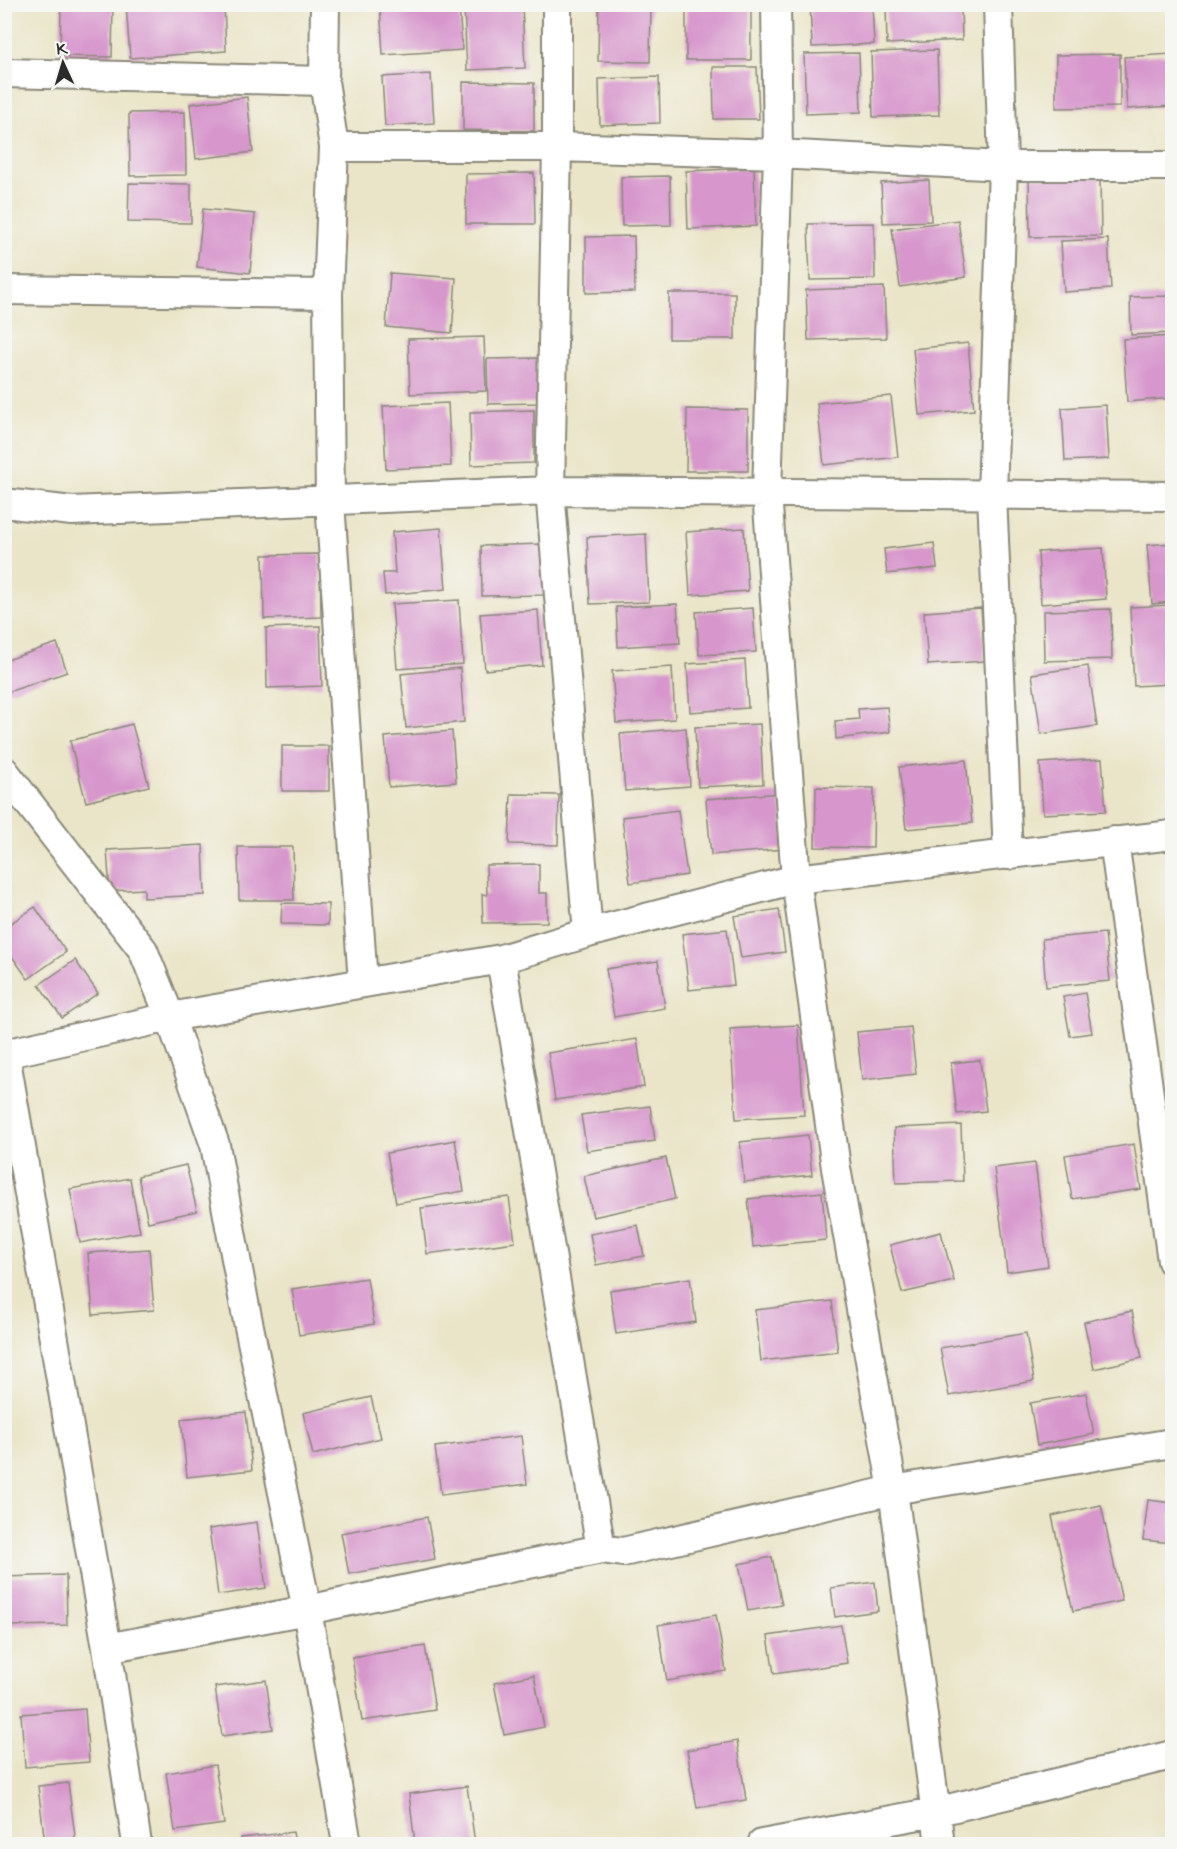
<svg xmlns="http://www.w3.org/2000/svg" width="1177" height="1849" font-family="Mynerve,sans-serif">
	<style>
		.building { fill: #d796cc }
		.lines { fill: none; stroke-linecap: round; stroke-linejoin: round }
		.minor-casing { stroke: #8a887a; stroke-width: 32 }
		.minor { stroke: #fff; stroke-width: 28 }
	</style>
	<rect width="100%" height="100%" fill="#f6f6f2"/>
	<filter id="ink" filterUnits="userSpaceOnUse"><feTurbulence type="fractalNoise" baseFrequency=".0167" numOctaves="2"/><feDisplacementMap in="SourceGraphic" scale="12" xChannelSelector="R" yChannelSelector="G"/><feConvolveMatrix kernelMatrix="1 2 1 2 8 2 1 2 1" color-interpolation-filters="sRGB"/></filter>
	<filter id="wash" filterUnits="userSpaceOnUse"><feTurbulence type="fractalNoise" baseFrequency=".008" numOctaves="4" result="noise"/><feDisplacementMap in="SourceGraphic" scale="24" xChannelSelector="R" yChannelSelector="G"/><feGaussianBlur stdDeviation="1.35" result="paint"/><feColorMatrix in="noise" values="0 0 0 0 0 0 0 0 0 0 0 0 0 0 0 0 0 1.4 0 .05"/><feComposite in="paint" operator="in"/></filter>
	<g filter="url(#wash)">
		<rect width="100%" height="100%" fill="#eae5c8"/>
		<g id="blocks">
			<!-- building -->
			<path class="building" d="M61,4l52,1 -1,52 -52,-1z
				M126,4h98l2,47 -96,7z
				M380,4h79l3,46 -79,5z
				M522,4l3,64 -58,2 -3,-64z
				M599,4h52l-1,58 -52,-1z
				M686,4h65v56h-65z
				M810,4h62l2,40 -62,3z
				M886,5h75l1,35 -75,4z
				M937,50l2,65 -66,2 -2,-65z
				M859,53l2,59 -55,2 -2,-60z
				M1120,54v53l-64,1v-53z
				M1172,54v52l-45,3 -3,-52z
				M713,67h44l2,52h-45z
				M431,74l3,49 -49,3 -3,-49z
				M659,77l1,46 -60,2 -1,-46z
				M463,82l71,1v48l-71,-1z
				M247,97l6,55 -57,7 -6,-55z
				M185,112l1,63 -56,1 -1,-63z
				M754,168l2,58 -68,3 -2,-58z
				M534,173l1,51h-69v-50z
				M670,176l1,49 -49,1 -1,-49z
				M1100,176l1,60 -71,1 -1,-60z
				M929,180l2,41 -48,2 -2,-40z
				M129,183l62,1v39l-63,-1z
				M203,209l52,5 -5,59 -53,-6z
				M958,220l8,57 -66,10 -8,-58z
				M874,223l1,56 -65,1 -2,-56z
				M634,236l1,56 -49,1v-56z
				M1108,239l3,50 -47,3 -3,-51z
				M390,273l66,5 -4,55 -66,-6z
				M884,287l2,51 -78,2 -2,-50z
				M669,293h66v46h-66z
				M1172,296v37l-41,2 -1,-38z
				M1172,336v62l-45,4 -4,-63z
				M484,337l2,54 -76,3 -2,-55z
				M968,343l6,67 -55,5 -6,-66z
				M538,358l2,45 -52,1 -1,-45z
				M891,396l7,61 -74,8 -7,-62z
				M448,403l3,63 -65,3 -3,-63z
				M1106,405l3,54 -44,2 -3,-53z
				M687,409l61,1v61h-62z
				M534,410v53l-63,2 -1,-53z
				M441,528l5,61 -61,6 -2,-22h12l-3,-41z
				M744,528l4,63 -58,4 -4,-63z
				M646,534l3,68 -59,2 -3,-67z
				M934,543l3,25 -50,6 -3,-25z
				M1172,543v59l-20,2 -5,-59z
				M544,544l1,51 -63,1 -1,-50z
				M1103,548l3,51 -65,5 -3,-52z
				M320,554l1,63 -57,2 -1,-64z
				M459,600l4,64 -66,5 -5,-65z
				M677,604l3,39 -62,4 -2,-40z
				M1172,605v79l-38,2 -4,-79z
				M753,608l3,44 -57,3 -3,-43z
				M981,608l4,53 -57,4 -4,-53z
				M1111,609l1,50 -68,2 -1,-50z
				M538,610l4,55 -57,5 -5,-56z
				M320,626l2,60 -55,2 -1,-60z
				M57,643l10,29 -59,20 -4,-12v-19z
				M745,660l3,48 -58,4 -3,-48z
				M1088,666l9,60 -56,8 -9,-60z
				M672,667l3,52 -59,4 -4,-52z
				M460,668l4,54 -58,6 -5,-54z
				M887,707l3,25 -54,7 -1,-18 24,-2 -1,-10z
				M132,724l17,62 -63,16 -16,-61z
				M760,724l3,60 -65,3 -3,-60z
				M686,728l4,58 -65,5 -5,-57z
				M452,731l4,51 -67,5 -4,-50z
				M282,746h47v45h-47z
				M1102,759l4,52 -63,3 -3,-51z
				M966,760l6,63 -66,6 -7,-62z
				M816,787l58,1 -1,60 -58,-1z
				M780,793l5,56 -74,6 -5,-56z
				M511,794l48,1 -1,50 -49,-1z
				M678,810l9,65 -57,8 -8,-66z
				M203,845l2,50 -61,3v-9l-34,2 -3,-41z
				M238,847h55l1,53h-55z
				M539,864v29h8v29l-64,1 -1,-29 5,1 -1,-30z
				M282,903l46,1v21l-47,-1z
				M35,907l31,45 -38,27 -24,-34v-17z
				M779,909l6,43 -44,6 -7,-42z
				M727,929l7,56 -45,5 -7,-56z
				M1105,933l5,48 -64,6 -4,-48z
				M75,960l23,33 -36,25 -23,-33z
				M658,961l7,47 -51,9 -8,-48z
				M1085,993l7,40 -22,3 -7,-39z
				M798,1025l6,90 -68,4 -6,-90z
				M911,1027l5,47 -54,6 -5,-48z
				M637,1039l7,48 -89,13 -7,-47z
				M980,1060l6,51 -29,3 -6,-51z
				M650,1106l5,35 -68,10 -6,-36z
				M961,1125l2,56 -67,2 -2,-55z
				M808,1135l4,40 -68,7 -4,-40z
				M455,1140l9,51 -68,12 -9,-50z
				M1134,1144l7,45 -69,10 -7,-44z
				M666,1158l9,41 -82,18 -9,-41z
				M1035,1163l13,103 -41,6 -13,-104z
				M186,1165l11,46 -49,11 -10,-46z
				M130,1178l10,54 -60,11 -10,-54z
				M822,1192l4,48 -73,7 -5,-48z
				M509,1197l6,45 -88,12 -6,-46z
				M638,1225l6,31 -48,9 -6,-31z
				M941,1232l13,49 -52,12 -12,-48z
				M149,1249l5,61 -61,5 -5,-62z
				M367,1278l7,46 -75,11 -7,-46z
				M690,1278l6,44 -80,12 -6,-44z
				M832,1301l6,51 -77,9 -6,-51z
				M1132,1311l10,47 -48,11 -10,-47z
				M1026,1333l8,48 -85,15 -9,-48z
				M1086,1393l8,41 -57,11 -7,-42z
				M371,1397l10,41 -68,17 -10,-42z
				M246,1412l6,58 -65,7 -6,-58z
				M521,1436l6,48 -86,11 -6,-48z
				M1148,1500l24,3v40l-29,-3z
				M1101,1505l21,96 -49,10 -21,-95z
				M427,1517l8,42 -86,15 -8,-41z
				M257,1522l9,66 -48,7 -9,-66z
				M772,1557l10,48 -34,6 -9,-47z
				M66,1575l1,50 -63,1v-49z
				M875,1582l3,29 -43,6 -4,-29z
				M716,1615l10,56 -59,10 -9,-56z
				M841,1625l6,38 -73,11 -6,-38z
				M425,1646l10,64 -73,11 -10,-64z
				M534,1675l10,52 -40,8 -10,-52z
				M266,1680l7,49 -51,7 -7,-49z
				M85,1709l4,53 -64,5 -4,-53z
				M737,1741l9,59 -49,8 -10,-58z
				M215,1765l9,59 -49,7 -9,-58z
				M68,1783l8,61h-31l-7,-58z
				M467,1786l8,58h-60l-6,-50z
				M293,1832l2,12h-53l-1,-6z"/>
		</g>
	</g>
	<g filter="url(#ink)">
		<use href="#blocks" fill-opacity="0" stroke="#8a887a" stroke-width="1.5"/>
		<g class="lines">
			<!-- minor casing -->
			<g class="minor-casing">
				<path id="minor" d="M325,4l-1,77 10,66 -6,147 2,208 33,481
					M557,4v143l-7,344 38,442
					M776,4l2,150 -11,339 29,386 40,289 57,322 47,354
					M998,4l5,162 -11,329 16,360
					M4,73l320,8
					M334,147h223l221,7 225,12h169
					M4,290l324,4
					M4,503l68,8 478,-20 622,5
					M4,771l139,179 27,67 45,128 29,157 63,308 40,234
					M1114,841l58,420
					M501,959l100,590
					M4,1054l166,-37 331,-58 87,-26 208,-54 376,-44
					M5,1054l102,594 30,196
					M107,1648l200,-38 294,-61 22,3 270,-62 279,-47
					M762,1844l173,-32 237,-57"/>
			</g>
			<!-- minor -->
			<use href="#minor" class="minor"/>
		</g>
	</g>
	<!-- margin -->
	<rect width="1177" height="1849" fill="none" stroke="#f6f6f2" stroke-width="24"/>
	<!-- north arrow -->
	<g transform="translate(63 63) rotate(356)" stroke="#f6f6f2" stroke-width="4.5" paint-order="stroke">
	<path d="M0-4.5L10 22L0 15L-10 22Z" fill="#2b2b2b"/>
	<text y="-9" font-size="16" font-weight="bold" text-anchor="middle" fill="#2b2b2b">K</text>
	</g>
</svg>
